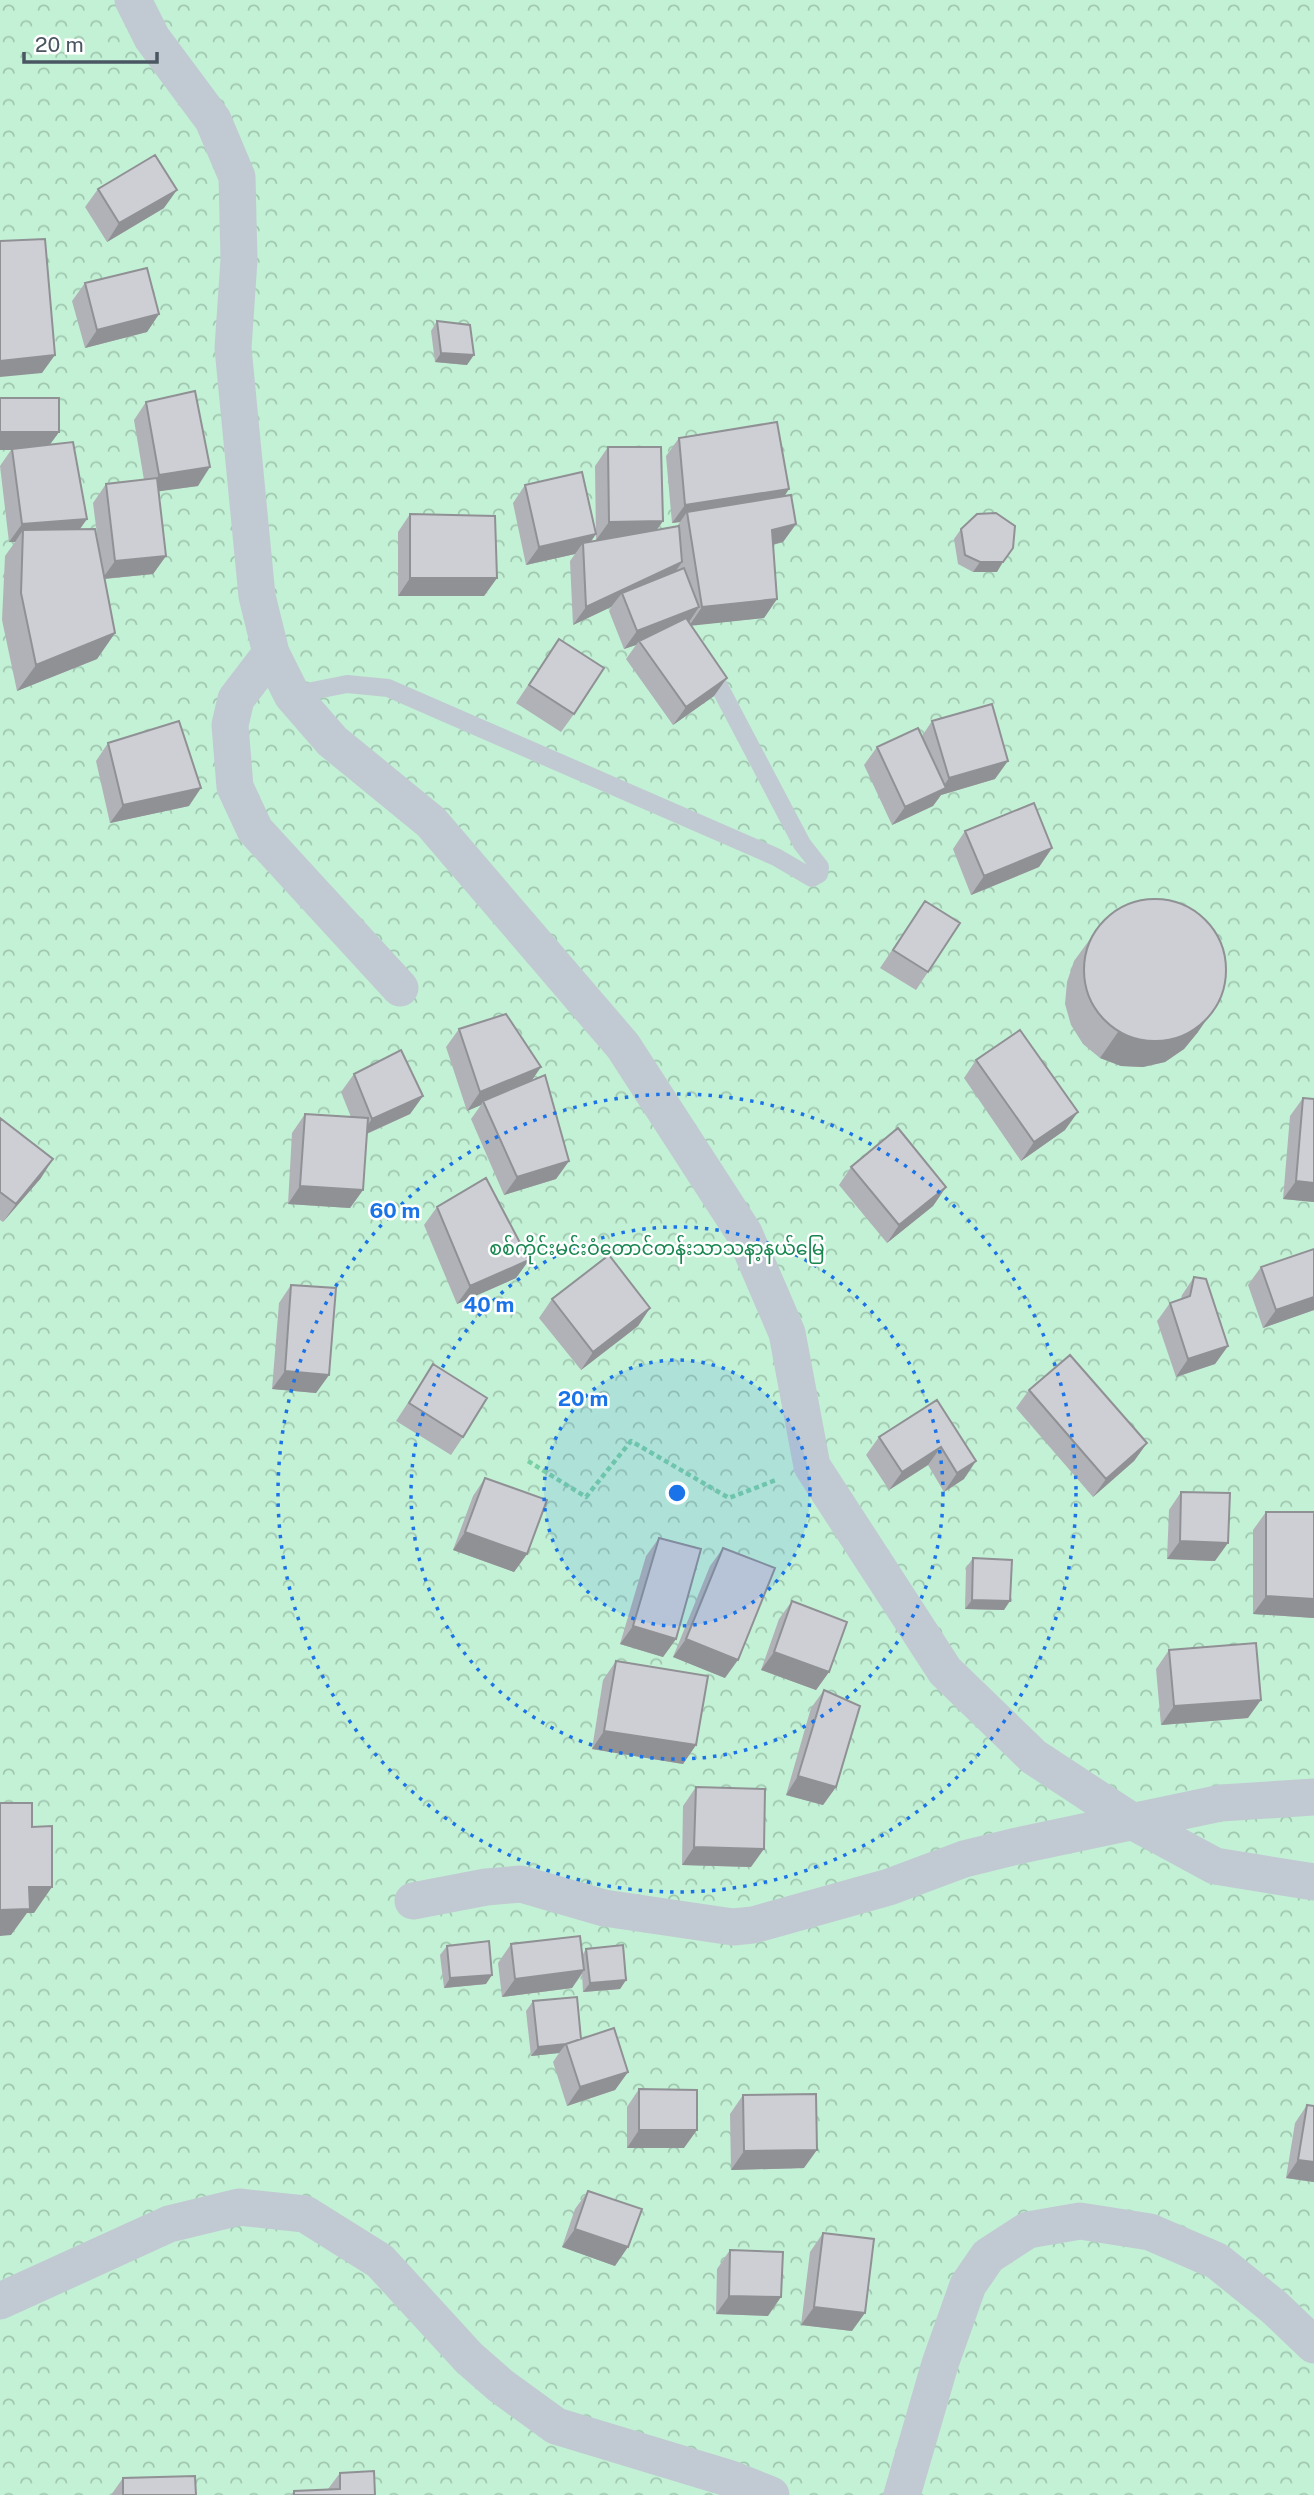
<svg xmlns="http://www.w3.org/2000/svg" width="1314" height="2495" font-family="'Public Sans','Noto Sans Myanmar',sans-serif">
	<style>
		.park { fill: url(#park-crowns) }
		.lines { fill: none; stroke-linecap: round; stroke-linejoin: round }
		.path { stroke: #7ad0a6; stroke-width: 4.5; stroke-dasharray: 5 3.5; stroke-linecap: butt }
		.service { stroke: #c1cad2; stroke-width: 18 }
		.minor { stroke: #c1cad2; stroke-width: 37 }
		.wall { fill: #b0b2b7 }
		.shaded-wall { fill: #909195 }
		.building { fill: #cdcfd5; stroke: #909195; stroke-width: 2 }
		.ring { fill: none; stroke: #1a73e8; stroke-width: 3.5; stroke-dasharray: 3.5 7 }
		.labels { text-anchor: middle; stroke-width: 5; stroke-linejoin: round; paint-order: stroke }
		.park-label { font-size: 19px; fill: #17864f; stroke: #fff }
		.centre { fill: #1a73e8; stroke: #fff; stroke-width: 3.5 }
		.ring-label { font-size: 21px; text-anchor: middle; font-weight: bold; fill: #1a73e8; stroke: #fff; stroke-width: 5; stroke-linejoin: round; paint-order: stroke }
	</style>
	<defs>
		<pattern id="park-crowns" width="20" height="18" patternUnits="userSpaceOnUse" patternTransform="scale(1.75)"><rect width="20" height="18" fill="#c3f1d5"/><path d="M2 6a3 3 0 1 1 6 0M12 15a3 3 0 1 1 6 0" fill="none" stroke="#a0c6b0"/></pattern>
	</defs>
	<rect width="100%" height="100%" fill="#f5f3f3"/>
	<!-- park -->
	<path class="park" d="M0,0h1314v2495h-1314z"/>
	<g class="lines">
		<!-- path -->
		<path class="path" d="M528,1461l58,36 45,-56 98,57 47,-18"/>
		<!-- service -->
		<path class="service" d="M292,695l55,-11 41,4 388,169 36,21 7,-4 1,-7 -18,-23 -92,-175"/>
		<!-- minor -->
		<path class="minor" d="M133,0l19,38 61,82 24,57 2,83 -6,88 24,248 14,57 21,42 40,46 99,81 192,224 121,187 43,100 25,133 133,205 89,86 96,63 85,46 99,16
			M271,653l-35,46 -6,26 5,62 20,43 145,158
			M413,1901l73,-14 35,-3 83,24 129,19 20,-2 136,-38 75,-28 53,-13 204,-43 93,-6
			M0,2301l169,-77 70,-17 66,7 75,47 89,97 32,28 55,40 175,53 40,16
			M902,2495l38,-131 28,-79 20,-29 40,-26 52,-9 70,11 67,29 57,46 40,38"/>
	</g>
	<!-- wall -->
	<path class="wall" d="M98,189l66,19 -57,34 -22,-35z
		M85,283l74,31 -12,18 -62,16 -13,-47z
		M437,321l30,44 -32,-3 -4,-31z
		M146,402l52,84 -40,5 8,65 -13,18 -48,5 10,54 -18,26 -80,32 -15,-71 3,-64 10,-14h-6l-9,-76 11,-16h-11l59,-18 -9,12 37,75 -7,10 18,13 -5,-39 13,-19 38,-4 -10,-60z
		M679,438l106,58 11,28 -13,18 -10,3 4,54 -13,19 -73,7 23,71 -41,29 -47,-66 10,-14 -12,4 -15,-38 2,-4 -38,18 -3,-64 5,-7 -49,11 -13,-62 12,-18 71,49 -5,8 9,-2h-4l-1,-74 13,-19 55,74 -6,9 20,-4 3,-4 -8,1 -6,-67z
		M410,514l87,64 -13,18h-86v-64z
		M961,529l36,43h-24l-15,-8 -4,-25z
		M559,639l15,75 -13,18 -45,-29z
		M932,721l63,58 -54,16 -8,11 -41,19 -28,-60 13,-18 45,-11z
		M108,743l81,63 -79,17 -14,-62z
		M965,831l87,17 -13,19 -68,28 -18,-46z
		M925,901l3,71 -12,18 -36,-22z
		M1093,935l105,97 -14,17 -19,13 -22,5 -22,-1 -21,-8 -17,-14 -12,-19 -6,-21 2,-22 7,-21z
		M459,1029l73,52 37,80 -13,18 -52,16 -33,-76 10,-14 -14,6 -21,-64z
		M976,1060l89,70 -44,31 -57,-83z
		M354,1074l69,22 -13,18 -43,20 -4,56 -13,18 -62,-4 4,-71 13,-19 46,3 -10,-25z
		M1303,1098l11,1v103l-31,-3 7,-83z
		M0,1118l41,60 -38,44 -3,-2z
		M851,1167l95,20 -13,19 -46,37 -48,-58z
		M437,1207l92,53 -13,18 -59,26 -33,-79z
		M1314,1249v61l-51,18 -15,-43 13,-18z
		M1194,1277l34,69 -13,18 -39,13 -19,-56 13,-18 11,-4 1,-4z
		M291,1285l38,90 -13,18 -44,-4 7,-86z
		M552,1299l98,9 -12,18 -57,44 -42,-52z
		M433,1364l30,73 -12,18 -55,-34z
		M1029,1390l118,53 -13,18 -41,36 -77,-89z
		M937,1400l27,79 -20,13 -16,-27 -39,25 -23,-35 13,-18z
		M485,1478l42,76 -13,18 -61,-22 20,-54z
		M1181,1492l34,69 -48,-2 2,-49z
		M1266,1512l48,106 -61,-4v-84z
		M659,1538l17,101 -13,18 -43,-13 26,-88z
		M723,1548l2,130 -52,-21 37,-91z
		M973,1558l31,52 -39,-1 1,-41z
		M792,1601l37,71 -13,18 -55,-20 18,-51z
		M1169,1650l79,68 -87,7 -5,-56z
		M616,1661l80,84 -13,19 -91,-15 11,-69z
		M824,1690l12,97 -13,18 -37,-10 25,-87z
		M696,1787l55,80 -69,-2 1,-59z
		M511,1944l72,10 3,-5 40,31 -6,9 -37,3 -1,-18 -10,14 -70,9 -4,-34z
		M447,1946l39,38 -42,4 -4,-33z
		M533,2001l48,38 47,33 -13,18 -48,16 -14,-44 6,-9 -28,3 -5,-45z
		M639,2089l45,59h-57v-41z
		M743,2095l61,73 -73,2 -1,-56z
		M1307,2105l7,1v76l-28,-4 9,-55z
		M588,2191l27,75 -53,-19 13,-38z
		M823,2233l29,98 -51,-6 9,-73z
		M730,2250l38,66 -52,-2 1,-45z
		M340,2473l35,22h-84l3,-4 34,-2z
		M123,2478l73,17h-85z"/>
	<!-- shaded-wall -->
	<path class="shaded-wall" d="M177,190l-13,18 -57,34 12,-19z
		M159,314l-12,18 -62,16 12,-18z
		M441,353l33,2 -7,10 -32,-3z
		M55,355l-13,18 -42,4v-16z
		M0,432h59l-13,18h-46z
		M210,467l-12,19 -51,7 12,-18z
		M789,489l-12,19 -90,4 -7,10 -8,1 13,-18z
		M87,519l-13,18 -51,-7 -8,12h-6l13,-18z
		M663,521l-13,18 -54,1 13,-18z
		M796,524l-13,18 -24,6 13,-18z
		M596,534l-13,18v-9l-8,11 -49,11 13,-18z
		M166,556l-13,18 -51,5 13,-18z
		M682,562l-13,19 -47,12 -11,14 -38,18 13,-18z
		M980,562h23l-6,10h-24z
		M410,578h87l-13,18h-86z
		M777,599l-13,19 -75,8 13,-19z
		M699,607l-12,18 -48,16 -3,4 -12,4 13,-18z
		M115,633l-18,26 -80,32 19,-26z
		M727,678l-13,18 -41,29 13,-18z
		M1008,761l-13,18 -54,16 -8,11 -41,19 13,-18 35,-16 9,-13z
		M201,788l-12,18 -79,17 13,-18z
		M1052,848l-13,19 -68,28 13,-19z
		M1216,1006l-18,26 -14,17 -19,13 -22,5 -22,-1 -21,-8 18,-26z
		M541,1067l-13,19 -45,15 -2,4 -14,6 13,-19z
		M423,1096l-13,18 -51,23 13,-18z
		M1078,1112l-13,18 -44,31 13,-19z
		M53,1159l-12,19 -38,44 13,-18z
		M569,1161l-13,18 -52,16 13,-18z
		M1296,1181l18,2v19l-31,-3z
		M300,1186l63,4 -13,18 -62,-4z
		M946,1187l-13,19 -46,37 12,-18z
		M529,1260l-13,18 -59,26 13,-18z
		M1314,1297v13l-51,18 13,-18z
		M650,1308l-12,18 -57,44 12,-18z
		M1228,1346l-13,18 -39,13 12,-18z
		M285,1371l44,4 -13,18 -44,-4z
		M1147,1443l-13,18 -41,36 13,-18z
		M941,1447l-13,18 -39,25 13,-18z
		M976,1461l-12,18 -20,13 13,-19z
		M465,1532l62,22 -13,18 -61,-22z
		M1180,1541l48,2 -13,18 -48,-2z
		M1266,1596l48,3v19l-61,-4z
		M972,1600l38,1 -6,9 -39,-1z
		M633,1626l43,13 -13,18 -43,-13z
		M686,1639l52,21 -13,18 -52,-21z
		M774,1652l55,20 -13,18 -55,-20z
		M1261,1700l-13,18 -87,7 13,-19z
		M604,1731l92,14 -13,19 -91,-15z
		M798,1776l38,11 -13,18 -37,-10z
		M694,1847l70,2 -13,18 -69,-2z
		M29,1887h23l-18,26h-7l-16,22 -11,1v-26z
		M584,1970l-12,18 -70,9 13,-18z
		M492,1975l-6,9 -42,4 6,-10z
		M626,1980l-6,9 -37,3 7,-9z
		M566,2044l-7,9 -28,3 7,-9z
		M628,2072l-13,18 -48,16 13,-19z
		M639,2130h58l-13,18h-57z
		M817,2150l-13,18 -73,2 13,-19z
		M1298,2160l16,2v20l-28,-4z
		M575,2229l53,18 -13,19 -53,-19z
		M729,2296l52,1 -13,19 -52,-2z
		M814,2307l51,6 -13,18 -51,-6z"/>
	<!-- building -->
	<path class="building" d="M155,155l22,35 -58,33 -21,-34z
		M45,239l10,116 -55,6v-120z
		M147,268l12,46 -62,16 -12,-47z
		M437,321l33,4 4,30 -33,-2z
		M195,391l15,76 -51,8 -13,-73z
		M0,398h59v34h-59z
		M777,422l12,67 -104,16 -6,-67z
		M73,442l14,77 -65,5 -10,-75z
		M608,447h53l2,74 -54,1z
		M582,472l14,62 -57,13 -14,-62z
		M157,478l9,78 -51,5 -9,-77z
		M791,495l5,29 -24,6 5,69 -75,8 -15,-95z
		M996,513l19,13 -2,22 -10,14h-23l-15,-7 -4,-26 16,-15z
		M410,514l85,2 2,62h-87z
		M679,526l3,36 -96,45 -3,-64z
		M95,529l20,104 -79,32 -15,-72 2,-63z
		M684,568l15,39 -62,24 -15,-38z
		M686,618l41,60 -41,29 -47,-66z
		M559,639l45,29 -30,46 -45,-29z
		M992,704l16,57 -59,17 -17,-57z
		M179,721l22,67 -78,17 -15,-62z
		M918,728l28,60 -41,19 -28,-60z
		M1034,803l18,45 -68,28 -19,-45z
		M1084 970a71 71 0 1 1 142 0a71 71 0 1 1-142 0Z
		M925,901l35,22 -32,49 -35,-22z
		M506,1014l35,53 -61,25 -21,-63z
		M1020,1030l58,82 -44,30 -58,-82z
		M401,1050l22,46 -51,23 -18,-45z
		M545,1075l24,86 -52,16 -34,-76z
		M1303,1098l11,1v84l-18,-2z
		M305,1114l63,4 -5,72 -63,-4z
		M0,1118l53,41 -37,45 -16,-12z
		M898,1128l48,59 -47,38 -48,-58z
		M486,1178l43,82 -59,26 -33,-79z
		M1314,1249v48l-38,13 -15,-43z
		M609,1255l41,53 -57,44 -41,-53z
		M1194,1277l12,2 22,67 -40,13 -18,-56 20,-7z
		M291,1285l45,3 -7,87 -44,-4z
		M1070,1355l77,88 -41,36 -77,-89z
		M433,1364l54,34 -24,39 -54,-34z
		M937,1400l39,61 -19,12 -16,-26 -39,25 -23,-35z
		M485,1478l62,22 -20,54 -62,-22z
		M1181,1492l49,1 -2,50 -48,-2z
		M1266,1512h48v87l-48,-3z
		M659,1538l42,11 -25,90 -43,-13z
		M723,1548l52,20 -37,92 -52,-21z
		M973,1558l39,2 -2,41 -38,-1z
		M792,1601l55,21 -18,50 -55,-20z
		M1256,1643l5,57 -87,6 -5,-56z
		M616,1661l92,15 -12,69 -92,-14z
		M824,1690l36,16 -24,81 -38,-11z
		M696,1787l69,2 -1,60 -70,-2z
		M0,1803h32v24l20,-1v61h-23l1,22 -30,1z
		M580,1936l4,34 -69,9 -4,-35z
		M489,1941l3,34 -42,3 -3,-32z
		M623,1945l3,35 -36,3 -4,-34z
		M577,1997l4,42 -15,5 -28,3 -5,-46z
		M614,2028l14,44 -48,15 -14,-43z
		M639,2089l58,1v40h-58z
		M816,2094l1,56 -73,1 -1,-56z
		M1307,2105l7,1v56l-16,-2z
		M588,2191l54,18 -14,38 -53,-18z
		M823,2233l51,6 -9,74 -51,-6z
		M730,2250l53,2 -2,45 -52,-1z
		M374,2471l1,24h-81v-4l46,-2v-16z
		M195,2476l1,19h-73v-17z"/>
	<!-- distance rings -->
	<circle cx="677" cy="1493" r="133" fill="#1a73e8" fill-opacity=".12"/>
	<g class="ring">
		<circle cx="677" cy="1493" r="133"/>
		<circle cx="677" cy="1493" r="266"/>
		<circle cx="677" cy="1493" r="399"/>
	</g>
	<g class="labels">
		<!-- park labels -->
		<g class="park-label">
			<text x="657" y="1255">စစ်ကိုင်းမင်းဝံတောင်တန်းသာသနာ့နယ်မြေ</text>
		</g>
	</g>
	<circle cx="677" cy="1493" r="10" class="centre"/>
	<g class="ring-label">
		<text x="395" y="1218">60 m</text>
		<text x="489" y="1312">40 m</text>
		<text x="583" y="1406">20 m</text>
	</g>
	<!-- scale -->
	<path d="M24 52v10h133v-10" fill="none" stroke="#4a5661" stroke-width="3.5"/>
	<text x="35" y="52" font-size="21" fill="#4a5661" stroke="#ffffff" stroke-width="5" paint-order="stroke">20 m</text>
</svg>
